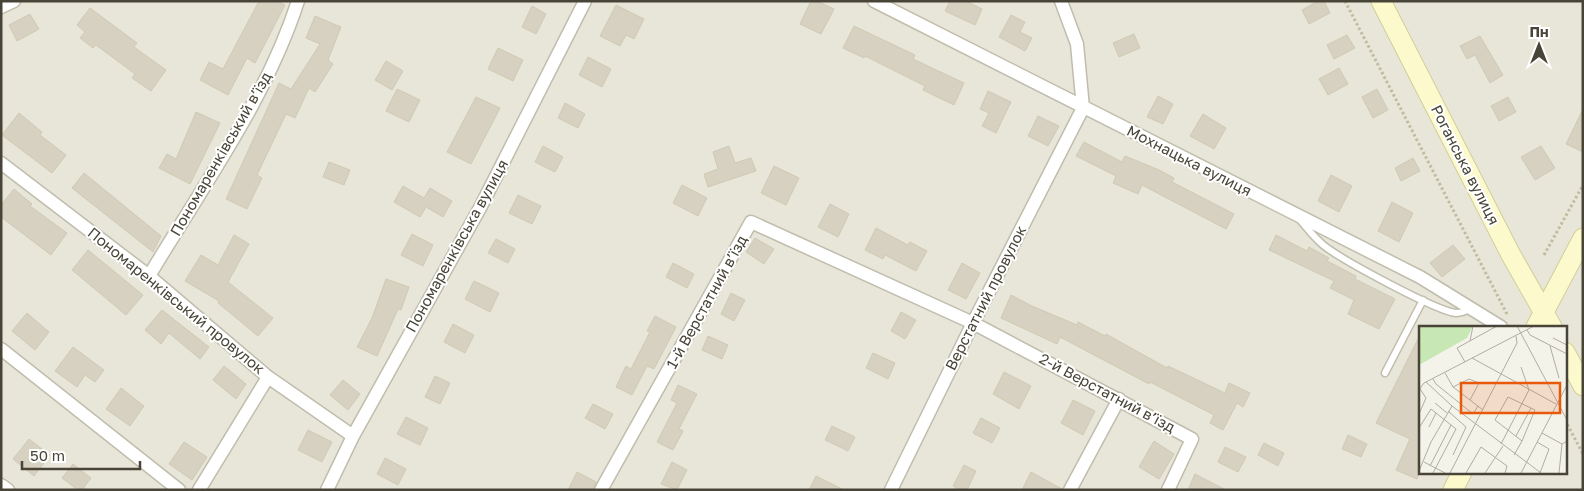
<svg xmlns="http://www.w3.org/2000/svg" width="1584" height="491" font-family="'Golos Text',sans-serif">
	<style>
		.residential { fill: #e8e6d9; fill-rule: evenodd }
		.building { fill: #d6d1c0; stroke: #d0cab3 }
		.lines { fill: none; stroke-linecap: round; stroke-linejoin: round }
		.lane-casing { stroke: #c0bdad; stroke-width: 9 }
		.street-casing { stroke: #c0bdad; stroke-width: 15 }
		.secondary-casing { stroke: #d2ce9c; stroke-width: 21 }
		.path { stroke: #c1bb9f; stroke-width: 3; stroke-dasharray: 2.5 2.5; stroke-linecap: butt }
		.lane { stroke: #fff; stroke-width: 6 }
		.street { stroke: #fff; stroke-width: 12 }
		.secondary { stroke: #fcfacc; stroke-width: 19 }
		.labels { text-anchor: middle; stroke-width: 4; stroke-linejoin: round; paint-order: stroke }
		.street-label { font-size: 15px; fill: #484538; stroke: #fff }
		.inset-road { fill: none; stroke: #afada3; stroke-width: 1 }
		.view { fill: #e8590c; fill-opacity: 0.15; stroke: #e8590c; stroke-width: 2.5 }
		.inset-edge { fill: none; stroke: #484538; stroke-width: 2.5 }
	</style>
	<rect width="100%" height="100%" fill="#f4f3ea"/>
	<!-- residential -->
	<path class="residential" d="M1,1h1582v489h-1582zM1420,327h145v145h-145z"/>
	<!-- building -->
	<path class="building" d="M259,1h18l8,4 -30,58 -8,-5 -19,37 -28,-15 9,-18 14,7z
		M811,1h6l17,8 -13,25 -21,-10z
		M950,1h16l16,8 -7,16 -30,-14z
		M1318,1h6l6,12 -21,11 -7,-14z
		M616,5l28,14 -10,20 -8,-4 -6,11 -20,-10z
		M532,6l14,8 -10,20 -14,-7z
		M90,8l47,35 -3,4 32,23 -15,21 -19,-13 3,-4 -39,-29 -3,3 -13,-10 5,-6 -8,-7z
		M30,14l9,15 -22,12 -8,-16z
		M1011,15l14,7 -5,10 12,6 -7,13 -26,-14z
		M315,16l26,11 -13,33 5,4 -18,28 -6,-4 -14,30 -9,-4 -29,61 5,3 -15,31 -21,-10 53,-116 12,6 29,-45 -14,-6z
		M854,26l61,29 -2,4 51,24 -10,22 -31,-15 2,-4 -60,-30 -1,2 -21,-10z
		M1134,34l6,14 -21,9 -6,-14z
		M1347,35l8,13 -21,11 -7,-14z
		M1480,36l23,39 -13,8 -15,-28 -8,4 -7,-13z
		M498,48l25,12 -10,21 -25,-12z
		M588,57l23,12 -9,18 -23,-12z
		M386,61l17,10 -11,19 -17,-10z
		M1339,68l9,16 -20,11 -9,-16z
		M397,89l23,11 -11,22 -23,-11z
		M1377,89l11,21 -15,8 -11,-21z
		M988,91l23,11 -15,31 -14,-7 7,-13 -9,-4z
		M1158,96l15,8 -10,20 -16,-7z
		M476,97l24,11 -29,56 -24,-12z
		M1508,97l8,15 -17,9 -8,-15z
		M565,103l20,11 -7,14 -20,-10z
		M1583,109v43l-17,-8z
		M196,112l24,11 -30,61 -31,-16 8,-14 9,5z
		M19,113l23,19 -2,3 26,20 -14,18 -50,-38z
		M1203,114l23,14 -12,21 -24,-13z
		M1038,116l21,10 -11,20 -20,-10z
		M1084,142l38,20 3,-6 34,14 15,8 -2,4 62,32 -8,15 -84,-44 -4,9 -25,-11 3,-7 -40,-20z
		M543,146l20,11 -8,15 -20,-10z
		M729,146l6,17 16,-5 5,13 -48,16 -4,-13 14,-5 -5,-17z
		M1541,146l14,22 -20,12 -14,-23z
		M1413,158l7,13 -19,10 -6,-13z
		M329,162l21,8 -6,15 -21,-8z
		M774,166l25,12 -13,27 -25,-12z
		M84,173l77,63 -8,16 -81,-64z
		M1331,175l21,11 -13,26 -21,-11z
		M682,185l25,13 -9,18 -25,-13z
		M403,186l21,12 6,-10 22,13 -9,16 -17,-10 -6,10 -26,-15z
		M14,189l18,15 -2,2 37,27 -16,22 -50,-38v-12z
		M518,195l23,11 -9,18 -23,-11z
		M1392,202l21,11 -14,29 -21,-11z
		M830,204l19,10 -11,23 -20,-10z
		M876,228l32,17 2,-3 17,9 -11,20 -31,-16 -2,4 -18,-9z
		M412,234l21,11 -10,21 -22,-11z
		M234,235l15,9 -21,38 45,36 -15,18 -40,-33 1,-2 -34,-20 16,-26 17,10z
		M1276,235l31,16 2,-4 20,11 -2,3 29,15 -1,3 40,20 -16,30 -31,-15 6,-14 -24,-12 4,-7 -65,-31z
		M755,238l19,11 -10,15 -18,-12z
		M496,239l19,10 -7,14 -20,-10z
		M1453,245l12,14 -23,18 -12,-14z
		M88,250l55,45 -17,20 -54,-45z
		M673,263l21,11 -7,14 -21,-11z
		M962,263l18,10 -14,26 -18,-9z
		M386,279l23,8 -8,23 -3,-1 -21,47 -20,-9 15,-29z
		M474,281l25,12 -9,19 -25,-13z
		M731,293l14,7 -11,21 -13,-7z
		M1011,295l21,11 45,19 1,-3 27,14 1,-2 61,34 1,-2 57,27 4,-10 21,10 -7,14 -6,-4 -14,27 -13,-7 4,-8 -64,-33 -1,2 -89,-47 -3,7 -56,-26z
		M162,310l47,37 -9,12 -31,-26 -8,11 -16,-14z
		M901,312l15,8 -11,19 -14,-8z
		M27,313l22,19 -14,18 -23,-19z
		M655,316l21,11 -22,42 -7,-3 -15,29 -16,-8 10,-21 5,3 19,-37 -3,-1z
		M453,324l21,11 -9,18 -21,-11z
		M1420,335v136l-3,8 -21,-9 14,-31 -34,-16z
		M708,336l20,9 -6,14 -20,-9z
		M73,347l31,23 -9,12 -10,-7 -8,12 -22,-16z
		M873,353l22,10 -7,16 -22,-11z
		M224,366l22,18 -10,15 -23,-19z
		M1004,372l27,14 -12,23 -26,-15z
		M435,376l15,7 -10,21 -15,-7z
		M343,380l17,14 -12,16 -18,-15z
		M678,385l19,9 -18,35 4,2 -10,19 -16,-8 20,-39 -6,-3z
		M121,388l23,18 -14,20 -24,-17z
		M1073,400l22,11 -12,24 -22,-12z
		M593,404l20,10 -8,15 -20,-11z
		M406,417l22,11 -8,17 -23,-11z
		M981,418l19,10 -8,15 -19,-10z
		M832,426l23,11 -7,14 -23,-11z
		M308,430l24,12 -10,20 -24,-12z
		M1348,435l19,9 -6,13 -19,-8z
		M29,439l21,16 -16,21 -21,-17z
		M1154,441l20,13 -15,25 -20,-12z
		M184,442l23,15 -15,23 -23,-16z
		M1264,443l20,10 -6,13 -20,-11z
		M1225,447l21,10 -8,15 -20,-10z
		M385,458l21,11 -8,16 -21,-11z
		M672,462l15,8 -10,20 -16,-6z
		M73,464l18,14 -9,12h-4l-16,-12z
		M964,465l12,6 -9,19h-7l-7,-4z
		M577,472l19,10 -3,8h-25z
		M1031,472l31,17v1h-40z
		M1195,474l31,16h-38z
		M816,476l28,14h-35z"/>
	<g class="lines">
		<!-- lane casing -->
		<g class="lane-casing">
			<path id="lane" d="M1301,221c7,8 13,16 21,23 16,14 114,67 134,69 6,0 9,-1 14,-5
				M1385,373l38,-73"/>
		</g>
		<!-- street casing -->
		<g class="street-casing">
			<path id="street" d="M874,1l546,276 81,50
				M1,7l13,-6
				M1,163l148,113 119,101 85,59
				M149,276c53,-89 117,-176 149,-275
				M1,349l178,141
				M1,485l7,5
				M199,490l69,-113
				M327,490l26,-54 128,-230 104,-205
				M601,490l150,-268 222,101 219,116 -24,51
				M891,490l82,-167 110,-215 -6,-64 -16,-43
				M1070,490l49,-91"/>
		</g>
		<!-- secondary casing -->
		<g class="secondary-casing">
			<path id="secondary" d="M1381,1l130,254 41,72
				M1536,327l47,-89
				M1565,352l18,34
				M1453,490l9,-18"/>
		</g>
		<!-- path -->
		<path class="path" d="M1345,1l162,313
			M1544,255l39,-70
			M1565,420l18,34"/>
		<!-- lane -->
		<use href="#lane" class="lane"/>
		<!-- street -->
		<use href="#street" class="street"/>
		<!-- secondary -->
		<use href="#secondary" class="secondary"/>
	</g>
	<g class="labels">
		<!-- street labels -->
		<g class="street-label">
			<text transform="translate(221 154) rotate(-60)" y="5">Пономаренківський в’їзд</text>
			<text transform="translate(1189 161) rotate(27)" y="5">Мохнацька вулиця</text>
			<text transform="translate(1465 165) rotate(63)" y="5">Роганська вулиця</text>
			<text transform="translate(457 246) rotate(-61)" y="5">Пономаренківська вулиця</text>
			<text transform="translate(986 298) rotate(-63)" y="5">Верстатний провулок</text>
			<text transform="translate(176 301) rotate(39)" y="5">Пономаренківський провулок</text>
			<text transform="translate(707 302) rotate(-61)" y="5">1-й Верстатний в’їзд</text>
			<text transform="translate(1107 393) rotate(28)" y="5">2-й Верстатний в’їзд</text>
		</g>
	</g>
	<!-- overview -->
	<g transform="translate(1419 326)">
		<rect width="148" height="148" fill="#f4f3ea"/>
		<path d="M0,0h54l-6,12 -48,27z" fill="#c7e7b5"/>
		<path class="inset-road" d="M98,0l50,94M108,4l3,5 37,19M134,12l14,7M51,15l3,-15M131,20l9,32M53,32l84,46M46,36l-8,-14 40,-22M26,47l8,14 30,23M14,53l3,5 37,30 5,-8M7,56l26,24 89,67M34,61l16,-8 10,4 -9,17M0,64l5,-7 110,-57M89,71l27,13 -13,31 -27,-21zM16,77l12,10M29,85l18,16 -13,28M0,88l7,-16 -6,-9M10,101l7,-14M0,102l12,-19 25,20 -23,44M123,107l20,11M97,110l15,-28M118,116l12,7 -9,24M82,118l28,-54 -8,-23M95,129l8,-14M5,136l21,11M11,140l21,-41M0,145l12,-29 21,-36M31,147l67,-130 -1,-7M47,147l15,-26 26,19 -2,7M66,147l18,-27M102,147l46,-88M140,147l3,-29 5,-3"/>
		<path class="view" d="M42,57h99v30h-99z"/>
		<rect width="148" height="148" class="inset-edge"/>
	</g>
	<!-- border -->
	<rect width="1584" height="491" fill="none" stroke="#484538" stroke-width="5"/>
	<!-- north arrow -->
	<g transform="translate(1539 45)" stroke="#ffffff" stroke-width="4" paint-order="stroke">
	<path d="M0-4L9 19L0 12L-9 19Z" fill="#484538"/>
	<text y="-8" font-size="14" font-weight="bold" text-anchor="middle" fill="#484538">Пн</text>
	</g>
	<!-- scale -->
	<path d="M22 461v8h118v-8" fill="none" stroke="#484538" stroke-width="2.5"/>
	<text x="30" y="461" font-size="15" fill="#484538" stroke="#ffffff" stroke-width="4" paint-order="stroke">50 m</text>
</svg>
